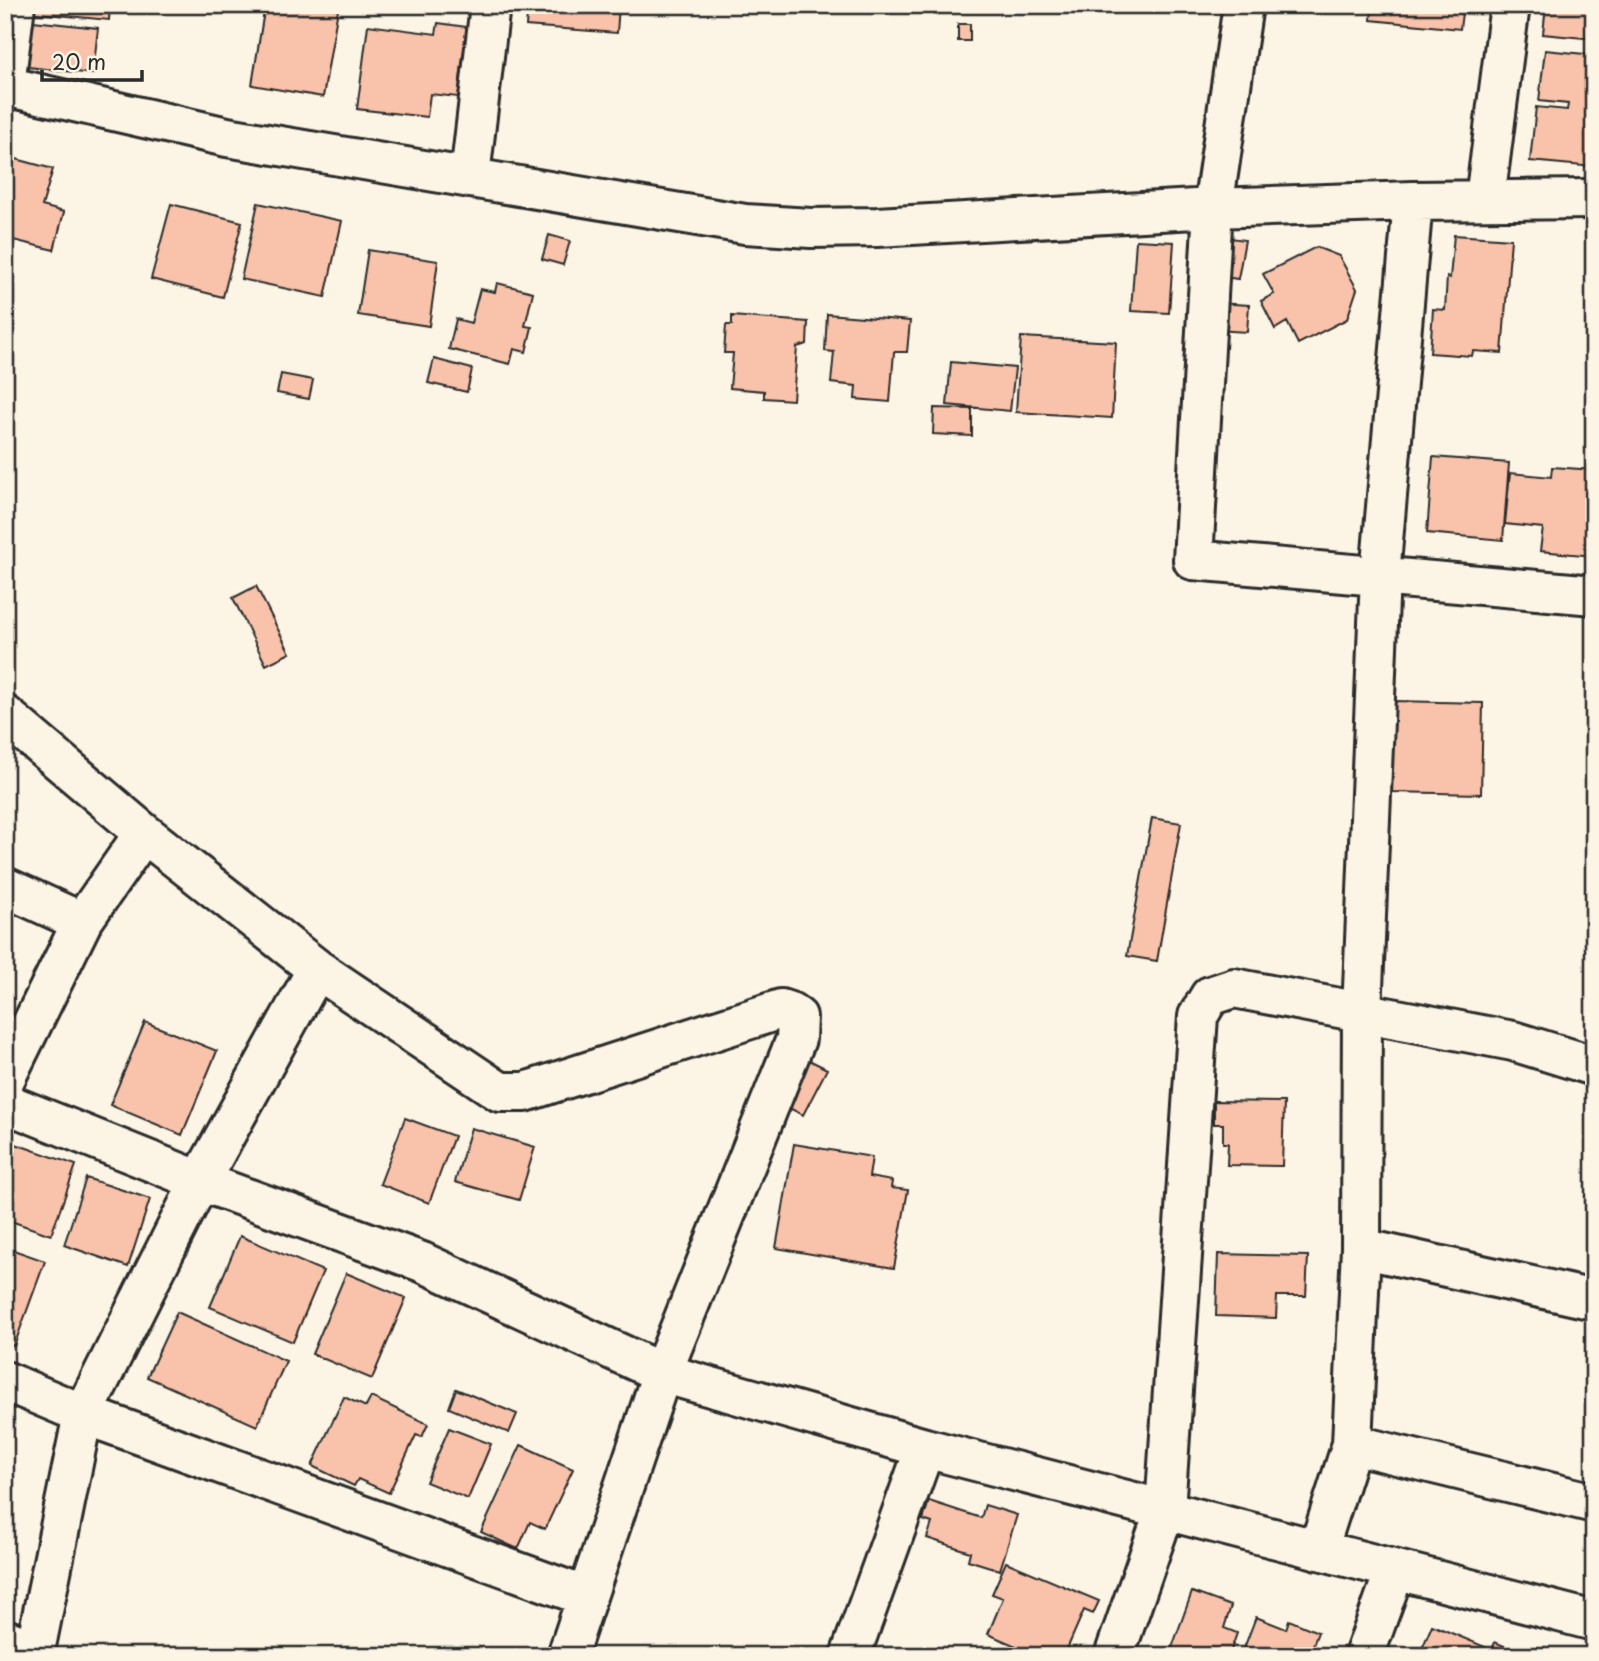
<svg xmlns="http://www.w3.org/2000/svg" width="1599" height="1661" font-family="'Playpen Sans',sans-serif">
	<style>
		.building { fill: #f8c3aa; stroke: #2b2b2b; stroke-width: 2 }
		.lines { fill: none; stroke-linecap: round; stroke-linejoin: round }
		.street-casing { stroke: #2b2b2b; stroke-width: 44 }
		.street { stroke: #fcf5e5; stroke-width: 38 }
	</style>
	<rect width="100%" height="100%" fill="#fcf5e5"/>
	<filter id="ink" filterUnits="userSpaceOnUse"><feTurbulence type="fractalNoise" baseFrequency=".0143" numOctaves="2"/><feDisplacementMap in="SourceGraphic" scale="14" xChannelSelector="R" yChannelSelector="G"/><feConvolveMatrix kernelMatrix="1 2 1 2 8 2 1 2 1" color-interpolation-filters="sRGB"/></filter>
	<g filter="url(#ink)">
		<!-- building -->
		<path class="building" d="M26,5h84l-1,15 -83,-8z
			M265,5h49l24,4 -15,88 -71,-12z
			M528,5h91l-2,28 -91,-7z
			M1372,5h91l-3,24 -89,-9z
			M1546,5h48v34l-51,-5z
			M33,21l65,7 -5,46 -65,-7z
			M438,23l29,4 -9,70 -28,-3 -3,23 -70,-8 11,-84 68,9z
			M958,24h12v17h-12z
			M1545,50l49,5v112l-64,-6 6,-54 31,3 1,-6 -29,-3z
			M5,156l48,13 -11,37 22,6 -10,38 -49,-12z
			M258,203l84,18 -17,76 -84,-18z
			M171,204l71,18 -19,75 -72,-18z
			M549,235l21,6 -7,24 -21,-6z
			M1454,235l57,4 -9,114 -29,-2 -1,5 -42,-3 3,-44 12,1 2,-33 3,1z
			M1224,237l21,3 -7,39 -21,-3z
			M1136,240l38,2 -5,71 -38,-2z
			M1316,247l23,9 18,33 -10,30 -49,25 -11,-22 -12,7 -14,-28 13,-7 -11,-20z
			M368,250l70,11 -9,65 -71,-11z
			M497,283l36,9 -8,34 7,1 -6,25 -12,-3 -4,15 -61,-15 7,-30 15,4 9,-34 15,3z
			M1217,303l32,2 -2,27 -32,-2z
			M827,314l83,7 -3,31h-13l-4,50 -35,-3 1,-13 -25,-3 3,-31 -9,-1z
			M732,316l76,6 -1,22 -10,3 -4,53 -29,-2v-7l-34,-3 3,-35h-9l2,-28h6z
			M1021,337l95,5 -4,76 -96,-6z
			M434,359l38,10 -5,23 -39,-9z
			M951,362l64,6 -5,43 -63,-6z
			M281,374l32,6 -4,19 -32,-6z
			M934,408l38,1v27l-39,-2z
			M1433,457l76,6 -6,77 -76,-7z
			M1552,467l42,3v86l-54,-5 3,-23 -38,-4 5,-51 41,4z
			M256,586l34,67 -24,12 -33,-67z
			M1393,701l90,2 -2,91 -90,-2z
			M1152,818l29,5 -24,138 -30,-5z
			M145,1022l72,29 -35,84 -72,-30z
			M803,1057l24,12 -24,46 -24,-12z
			M1214,1101l70,1 -2,64 -55,-1 1,-22h-5v-19h-9z
			M405,1118l49,18 -25,67 -49,-19z
			M471,1128l64,19 -16,53 -64,-18z
			M7,1141l69,24 -25,70 -46,-16v-22l6,-16 -6,-2v-32z
			M794,1144l78,13 -3,20 23,4 -1,7 17,2 -14,78 -118,-20z
			M86,1178l64,21 -22,68 -64,-22z
			M240,1236l83,35 -30,71 -83,-35z
			M5,1247l40,14 -31,85 -9,-3z
			M1218,1254l90,2 -2,40h-29l-1,22 -60,-2z
			M346,1273l60,25 -34,81 -60,-25z
			M177,1312l109,49 -29,65 -110,-49z
			M456,1389l61,25 -8,19 -60,-25z
			M344,1397l22,10 5,-10 57,27 -6,13 -6,-2 -27,58 -31,-14 -4,7 -42,-20z
			M449,1428l42,16 -23,55 -42,-17z
			M521,1445l52,24 -28,60 -15,-7 -12,27 -37,-17z
			M929,1501l52,17 4,-13 32,10 -17,55 -32,-10 2,-8 -43,-14 5,-15 -9,-3z
			M1006,1562l93,39 -6,13 -9,-4 -20,46h-25l-51,-22 15,-36 -11,-4z
			M1192,1592l39,14 -7,22 13,5 -8,23h-60z
			M1256,1617l30,12 3,-9 29,12 -9,24h-68z
			M1432,1625l60,25 3,-8 28,12 -1,2h-103z"/>
		<g class="lines">
			<!-- street casing -->
			<g class="street-casing">
				<path id="street" d="M1243,5l-30,203 -20,352 401,35
					M5,85l10,-80
					M5,86l222,51 518,87 66,4 66,-1 336,-19 200,-7 181,-2
					M470,176l20,-171
					M1485,199l25,-194
					M5,715l139,118 -62,89 -77,-35
					M144,833l173,136 183,123h25l256,-83 9,3 7,5 -1,22 -134,334 -240,-111 -222,-81 117,-212
					M5,1079l77,-157
					M5,1103l195,78 -117,233 -78,-33
					M1361,1248l233,52
					M1352,1444l242,59
					M1318,1550l34,-106 9,-196 1,-235 18,-438 33,-374
					M5,1639l30,12 48,-237 504,183
					M567,1656l95,-283 263,75 669,173
					M850,1656l75,-208
					M1114,1656l51,-146 33,-494 12,-20 24,-8 279,53 81,25
					M1364,1656l31,-86"/>
			</g>
			<!-- street -->
			<use href="#street" class="street"/>
		</g>
	</g>
	<!-- margin -->
	<rect width="1599" height="1661" fill="none" stroke="#fcf5e5" stroke-width="28"/>
	<rect x="14" y="14" width="1571" height="1633" fill="none" stroke="#2b2b2b" stroke-width="2.5" filter="url(#ink)"/>
	<!-- scale -->
	<path d="M42 70v10h100v-10" fill="none" stroke="#2b2b2b" stroke-width="3.5"/>
	<text x="52" y="70" font-size="21" fill="#2b2b2b" stroke="#fcf5e5" stroke-width="5" paint-order="stroke">20 m</text>
</svg>
